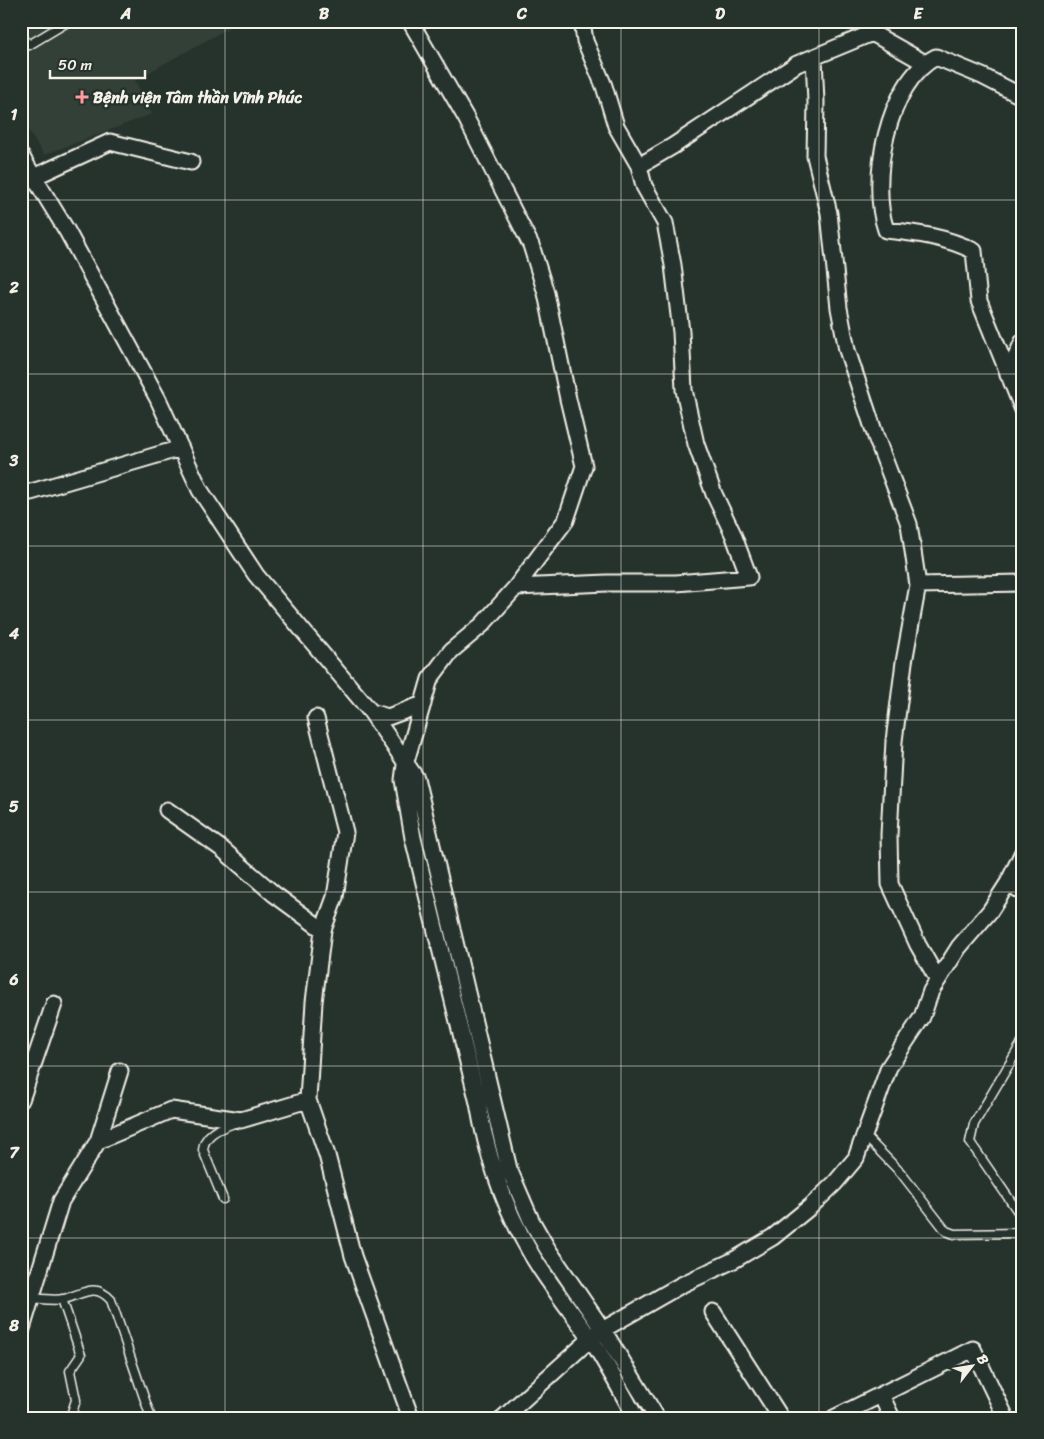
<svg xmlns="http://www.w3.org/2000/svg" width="1044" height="1439" font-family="Sriracha,sans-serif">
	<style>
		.built { fill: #333f39 }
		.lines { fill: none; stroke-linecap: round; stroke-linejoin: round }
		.service-casing { stroke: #f4f1e8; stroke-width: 11 }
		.minor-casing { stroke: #f4f1e8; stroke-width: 19 }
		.service { stroke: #26332d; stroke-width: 8 }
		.minor { stroke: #26332d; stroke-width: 15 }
		.grid { fill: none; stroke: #f4f1e8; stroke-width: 1; stroke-opacity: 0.55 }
		.poi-dot { fill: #ff9aa2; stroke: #26332d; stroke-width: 2 }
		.labels { text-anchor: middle; stroke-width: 5; stroke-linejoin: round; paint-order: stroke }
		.poi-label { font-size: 16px; font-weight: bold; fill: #f4f1e8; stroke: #26332d; text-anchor: start }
		.neatline { fill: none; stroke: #f4f1e8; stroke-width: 2 }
		.grid-label { font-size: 16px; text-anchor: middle; font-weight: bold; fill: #f4f1e8 }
	</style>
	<rect width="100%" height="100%" fill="#26332d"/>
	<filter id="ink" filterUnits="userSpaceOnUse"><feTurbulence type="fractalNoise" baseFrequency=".02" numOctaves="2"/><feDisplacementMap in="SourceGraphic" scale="10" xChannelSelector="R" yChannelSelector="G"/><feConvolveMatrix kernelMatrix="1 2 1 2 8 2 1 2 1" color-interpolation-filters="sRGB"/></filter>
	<g filter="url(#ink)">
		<!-- built -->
		<path class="built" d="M21,21h220l-106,59 17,34 -108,41 -23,-36z"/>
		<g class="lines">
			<!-- service casing -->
			<g class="service-casing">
				<path id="service" d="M21,36l8,9 40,-24
					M1023,1041l-49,83 -4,18 53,77
					M865,1136l36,37 45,58 8,3 69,-1
					M223,1199l-20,-49c1,-17 18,-22 31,-27
					M32,1298c10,1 22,3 32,1 19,-5 31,-17 47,1l40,118
					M62,1299l19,56 -11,16 6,29 -6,18"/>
			</g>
			<!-- minor casing -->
			<g class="minor-casing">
				<path id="minor" d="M410,21l56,97 65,127 15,48 22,106 16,67 -18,54 -50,67
					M582,21l3,20 19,45 12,40 23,40 5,20 21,37 8,42 8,67 3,58 12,54 18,50 19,40 16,43 -73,6h-69l-91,4 -34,38 -31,26 -21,28 -25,86 -2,15 10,58 65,265c9,54 27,107 55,154 17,28 38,54 57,81 17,26 31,53 46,80
					M814,57l2,45 -1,54 14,57 10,95 8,42 29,87 33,87 9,61 -14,77 -10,79 -5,94 1,49 28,61 20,35
					M1023,97l-41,-21 -46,-19c-49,25 -67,125 -50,173 31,3 60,7 88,21l5,50 44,109
					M21,156l46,75 91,168 42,91 56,85 115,137 45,66 93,391 22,51 16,28 56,82 54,88
					M639,166l34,-20 124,-82 75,-31 53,30
					M34,177l76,-35 81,20
					M1008,375l15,-34
					M31,492l150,-44
					M918,585l105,-2
					M371,712l17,5 35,-13
					M316,718l29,114 -10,65 -12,33 -9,72 -6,98 19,55 26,101 58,162
					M167,810l55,39 52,45 49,36
					M1023,852l-15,31 15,9
					M21,1100l33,-96
					M98,1141l22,-70
					M713,1312l68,106
					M21,1332l40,-131 37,-60 73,-31 70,10 67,-20
					M881,1395l11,23
					M503,1418l94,-85 84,-48 53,-25 39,-23 37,-30 25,-24 21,-25 33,-91 33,-50 9,-26 28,-44 31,-36 18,-28
					M834,1418l139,-69 33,69"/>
			</g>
			<!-- service -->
			<use href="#service" class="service"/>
			<!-- minor -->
			<use href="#minor" class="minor"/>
		</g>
	</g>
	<!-- grid -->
	<path class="grid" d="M225,21v1397M423,21v1397M621,21v1397M819,21v1397M21,200h1002M21,374h1002M21,546h1002M21,720h1002M21,892h1002M21,1066h1002M21,1238h1002"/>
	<!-- markers -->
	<path class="poi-dot" d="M79.5 89.5h5v5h5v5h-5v5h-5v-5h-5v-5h5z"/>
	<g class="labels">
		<!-- poi labels -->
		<g class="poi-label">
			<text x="93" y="103">Bệnh viện Tâm thần Vĩnh Phúc</text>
		</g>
	</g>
	<!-- margin -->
	<rect width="1044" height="1439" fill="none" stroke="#26332d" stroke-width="55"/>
	<!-- north arrow -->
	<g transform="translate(972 1366) rotate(59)" stroke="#26332d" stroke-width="4" paint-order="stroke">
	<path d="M0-4L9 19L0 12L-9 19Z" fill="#f4f1e8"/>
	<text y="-8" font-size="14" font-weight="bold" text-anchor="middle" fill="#f4f1e8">B</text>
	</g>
	<!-- scale -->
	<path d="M50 70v8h95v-8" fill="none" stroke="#f4f1e8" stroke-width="2.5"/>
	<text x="58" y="70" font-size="15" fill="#f4f1e8" stroke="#26332d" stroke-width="4" paint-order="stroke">50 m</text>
	<rect x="28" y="28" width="988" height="1384" class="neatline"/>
	<g class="grid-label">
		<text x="126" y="19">A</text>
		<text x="324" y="19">B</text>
		<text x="522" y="19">C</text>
		<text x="720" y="19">D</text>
		<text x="918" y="19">E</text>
		<text x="14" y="120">1</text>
		<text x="14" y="293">2</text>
		<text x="14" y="466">3</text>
		<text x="14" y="639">4</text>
		<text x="14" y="812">5</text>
		<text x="14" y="985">6</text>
		<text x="14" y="1158">7</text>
		<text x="14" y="1331">8</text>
	</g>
</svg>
